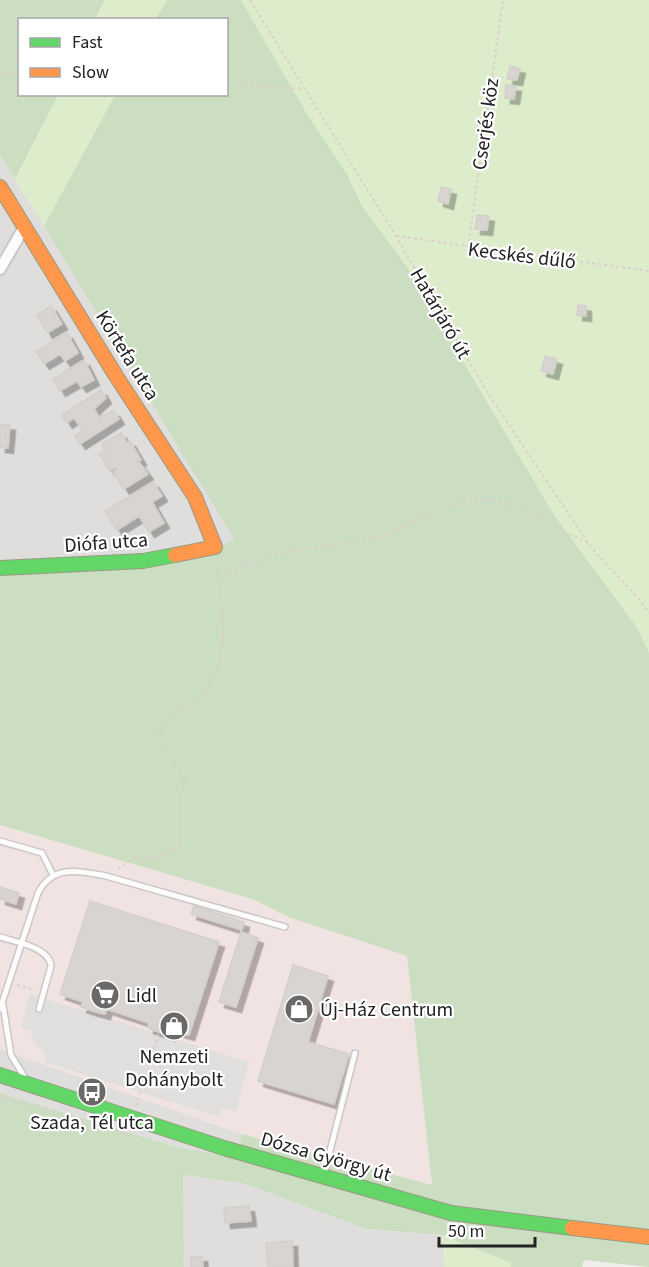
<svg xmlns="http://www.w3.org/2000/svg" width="649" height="1267" font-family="'Source Sans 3',sans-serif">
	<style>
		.residential { fill: #dfdedc }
		.commercial { fill: #f1e3e1 }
		.grass { fill: #ddeccb }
		.forest { fill: #cbdec1 }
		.parking { fill: #e0dfde }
		.building { fill: #d7d4d2; stroke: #d3d0cc; stroke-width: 1.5; filter: url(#shadow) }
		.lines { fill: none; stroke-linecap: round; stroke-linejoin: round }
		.lane-casing { stroke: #c9c8c7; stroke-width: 8 }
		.street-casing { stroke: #c9c8c7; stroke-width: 14 }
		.fast-casing { stroke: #999a82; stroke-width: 16 }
		.slow-casing { stroke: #999a82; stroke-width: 16 }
		.path { stroke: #dccecd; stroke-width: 2; stroke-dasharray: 3 3; stroke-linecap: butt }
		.lane { stroke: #fdfcfc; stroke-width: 5 }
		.street { stroke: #fdfcfc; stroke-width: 10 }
		.fast { stroke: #63d668; stroke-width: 14 }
		.slow { stroke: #ff974d; stroke-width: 14 }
		.labels { text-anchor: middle; stroke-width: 4.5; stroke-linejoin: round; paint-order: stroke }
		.street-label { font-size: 20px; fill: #222; stroke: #fff }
		.poi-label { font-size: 20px; fill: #222; stroke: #fff; text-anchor: start }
	</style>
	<defs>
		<filter id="shadow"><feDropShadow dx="5.5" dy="5.5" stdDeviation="0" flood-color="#0004"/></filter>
	</defs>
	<rect width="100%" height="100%" fill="#f0eeeb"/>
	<!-- residential -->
	<path class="residential" d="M0,155l64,103 172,282 -21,7 -215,28z
		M0,1049l242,85 -6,22 -56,-8 -180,-55z
		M182,1175l60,8 124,46 76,6 3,32h-261z"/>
	<!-- commercial -->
	<path class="commercial" d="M0,825l252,74 39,19 116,38 25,230 -190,-52 -242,-85z"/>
	<!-- grass -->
	<path class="grass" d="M105,0h62l-11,19 -61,1z
		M241,0h408v653l-11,-24 -84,-114 -147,-248 -45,-61 -15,-32 -40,-60z
		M58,95h57l-71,131 -29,-47z
		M442,1235l69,28v4h-66z"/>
	<!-- forest -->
	<path class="forest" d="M0,0h105l-10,19 -75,1v74l38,1 -43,84 -15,-24z
		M167,0h74l66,114 40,60 15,32 45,61 147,248 84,114 11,24v614l-65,-7 -2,7h-71v-4l-69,-28 -76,-6 -124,-46 -59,-8 1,92h-184v-174l180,55 56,8 6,-22 190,51 -25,-229 -116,-38 -39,-19 -252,-74v-250l215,-28 20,-7 -191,-314 71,-131 111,-1v-74l-70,-1z"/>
	<!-- parking -->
	<path class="parking" d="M30,994l219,68 -13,49 -14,-3 -3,9 -175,-55 2,-8 -13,-11 -2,-12 -10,-3z"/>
	<!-- building -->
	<path class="building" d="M510,66l10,2 -3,12 -10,-1z
		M506,85l10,1 -2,13 -9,-1z
		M441,187l10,2 -3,15 -10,-3z
		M477,215l12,1 -2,14 -12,-1z
		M578,305l8,1v10l-9,-1z
		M51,306l11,18 -15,9 -10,-18z
		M67,333l11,20 -13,8 -5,-7 -16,10 -8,-12z
		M545,356l12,3 -4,15 -12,-3z
		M84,360l10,20 -13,7 -4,-6 -17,10 -7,-12z
		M101,390l5,8 -12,11 5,8 15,-6 5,8 -39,25 -5,-8 8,-5 -9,-13 -7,5 -5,-8z
		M0,424l10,1 -2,23 -8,-1z
		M121,433l6,10 3,-2 11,19 -3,1 10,13 -24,15 -11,-17 4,-3 -2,-2 -5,4 -11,-17 6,-4 -3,-6z
		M153,482l9,14 -10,6 12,21 -15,9 -10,-16 -22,14 -12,-19z
		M0,887l19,6 -3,11 -16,-5z
		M90,901l129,41 -30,93 -17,-5 -2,5 -11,-3 -11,-4 1,-5 -42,-14 -2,5 -12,-3 -12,-4 2,-5 -23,-8z
		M194,906l50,16 -2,8 -51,-16z
		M241,932l17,6 -22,69 -17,-5z
		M293,965l35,11 -20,66 41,12 -15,50 -76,-23z
		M249,1206l2,15 -26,2 -1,-15z
		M292,1241l1,26h-25l-2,-24z
		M202,1256l1,11h-12v-10z"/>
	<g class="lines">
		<!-- lane casing -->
		<g class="lane-casing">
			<path id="lane" d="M0,841l42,12 11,22
				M0,937c16,5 49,10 51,29l-12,43
				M3,1005l8,50 14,23
				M0,1009l38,-116c15,-29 41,-22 68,-17l179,51
				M324,1174l31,-121"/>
		</g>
		<!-- street casing -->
		<g class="street-casing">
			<path id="street" d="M0,269l25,-43"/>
		</g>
		<!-- fast casing -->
		<g class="fast-casing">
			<path id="fast" d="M0,568l143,-7 32,-6
				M0,1075l224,73 227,65 121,15"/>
		</g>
		<!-- slow casing -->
		<g class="slow-casing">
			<path id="slow" d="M0,187l116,189 79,121 20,50 -40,8
				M572,1228l77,9"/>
		</g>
		<!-- path -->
		<path class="path" d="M250,0l146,236 91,156 102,152c19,25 43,43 60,69
			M0,74h20
			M226,84l78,5
			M396,236l253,35
			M468,248l35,-248
			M218,577l53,-21 33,-8 51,-5 29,-8 67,-29 24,-7 27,2 86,42
			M118,869l18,-13 18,2 26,-13v-48l5,-15 -26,-47c6,-22 28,-24 42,-39 33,-35 20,-92 15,-134
			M17,985l18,5
			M0,1096l127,38v-3
			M136,1106l23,-74"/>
		<!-- lane -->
		<use href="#lane" class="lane"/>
		<!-- street -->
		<use href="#street" class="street"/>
		<!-- fast -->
		<use href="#fast" class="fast"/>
		<!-- slow -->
		<use href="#slow" class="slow"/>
	</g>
	<!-- icons -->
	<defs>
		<g id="supermarket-disc" transform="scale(1.5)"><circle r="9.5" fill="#6a6968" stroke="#fff"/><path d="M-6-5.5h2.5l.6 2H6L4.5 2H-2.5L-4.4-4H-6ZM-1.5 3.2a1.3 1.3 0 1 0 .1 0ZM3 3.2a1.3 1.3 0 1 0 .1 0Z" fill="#fff"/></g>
		<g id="shop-disc" transform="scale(1.5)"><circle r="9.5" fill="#6a6968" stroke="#fff"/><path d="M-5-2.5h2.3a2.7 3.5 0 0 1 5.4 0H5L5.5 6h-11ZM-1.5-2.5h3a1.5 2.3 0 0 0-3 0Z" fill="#fff"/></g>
		<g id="bus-disc" transform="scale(1.5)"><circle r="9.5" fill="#6a6968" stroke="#fff"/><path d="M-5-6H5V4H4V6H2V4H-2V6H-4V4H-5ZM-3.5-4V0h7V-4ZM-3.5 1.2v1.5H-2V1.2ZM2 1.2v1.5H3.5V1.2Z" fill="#fff"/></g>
	</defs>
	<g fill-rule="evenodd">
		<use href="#supermarket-disc" x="105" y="995"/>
		<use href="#shop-disc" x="299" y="1009"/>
		<use href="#shop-disc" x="174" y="1026"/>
		<use href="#bus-disc" x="92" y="1092"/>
	</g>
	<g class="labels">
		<!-- street labels -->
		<g class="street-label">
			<text transform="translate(485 124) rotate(-82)" y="7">Cserjés köz</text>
			<text transform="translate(522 255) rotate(7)" y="7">Kecskés dűlő</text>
			<text transform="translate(441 313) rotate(60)" y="7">Határjáró út</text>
			<text transform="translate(128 355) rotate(58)" y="7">Körtefa utca</text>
			<text transform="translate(106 542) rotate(-4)" y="7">Diófa utca</text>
			<text transform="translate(326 1156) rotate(16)" y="7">Dózsa György út</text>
		</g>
		<!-- poi labels -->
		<g class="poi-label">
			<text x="126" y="1002">Lidl</text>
			<text x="320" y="1016">Új-Ház Centrum</text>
			<text x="174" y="1063" text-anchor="middle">Nemzeti<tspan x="174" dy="23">Dohánybolt</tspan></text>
			<text x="92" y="1129" text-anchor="middle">Szada, Tél utca</text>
		</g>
	</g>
	<!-- legend -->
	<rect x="18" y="18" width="210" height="78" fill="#ffffff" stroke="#a7a7a7" stroke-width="1.5"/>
	<rect x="30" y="38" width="30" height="9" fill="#63d668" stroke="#a7a7a7" stroke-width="1.5"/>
	<text x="72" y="48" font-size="18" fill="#222222">Fast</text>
	<rect x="30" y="68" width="30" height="9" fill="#ff974d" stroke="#a7a7a7" stroke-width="1.5"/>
	<text x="72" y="78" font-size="18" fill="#222222">Slow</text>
	<!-- scale -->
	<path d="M439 1237v9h96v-9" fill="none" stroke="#222222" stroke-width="3"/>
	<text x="448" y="1237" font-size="18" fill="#222222" stroke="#ffffff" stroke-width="4.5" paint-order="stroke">50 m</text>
</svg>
